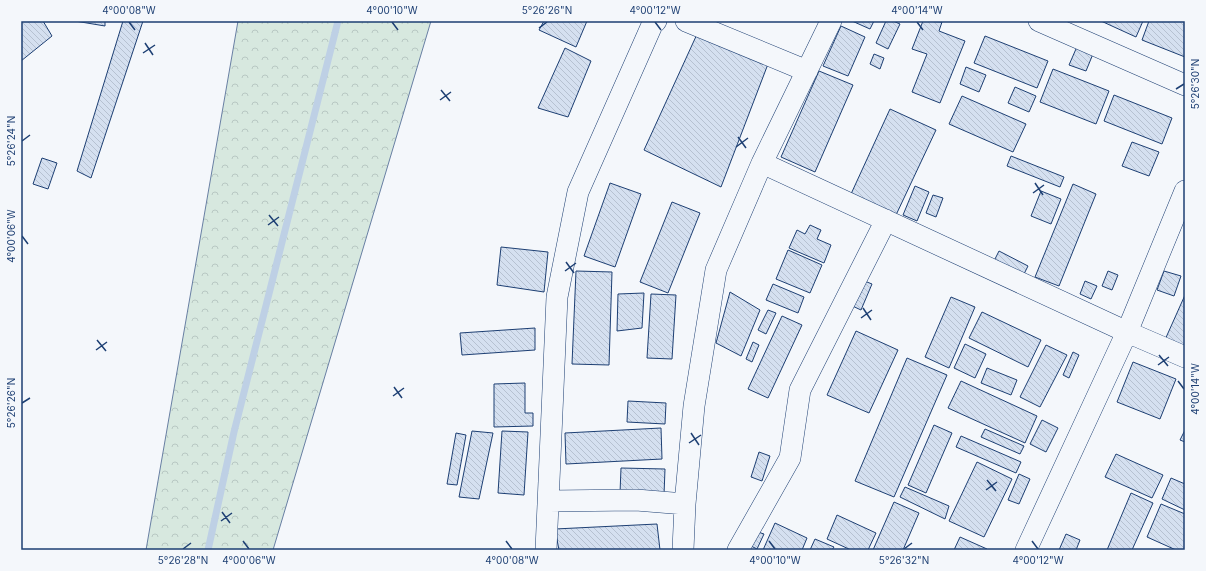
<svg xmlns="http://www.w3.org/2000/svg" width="1206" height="571" font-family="Inter,sans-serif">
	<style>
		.forest { fill: url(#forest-crowns); stroke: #687fa3 }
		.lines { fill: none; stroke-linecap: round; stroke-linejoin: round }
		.stream { stroke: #bed0e5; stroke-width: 7 }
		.building { fill: url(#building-back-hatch); stroke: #1d3f73 }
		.street-casing { stroke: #1d3f73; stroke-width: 22 }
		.street { stroke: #f4f7fb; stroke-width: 21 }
		.ticks { fill: none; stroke: #1d3f73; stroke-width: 1.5 }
		.neatline { fill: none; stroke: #1d3f73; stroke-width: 1.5 }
		.ticks-label { font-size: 10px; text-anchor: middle; fill: #1d3f73 }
	</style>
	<defs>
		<pattern id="forest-crowns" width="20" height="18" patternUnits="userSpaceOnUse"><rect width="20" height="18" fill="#d7e8df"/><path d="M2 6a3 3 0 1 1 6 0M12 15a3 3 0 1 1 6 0" fill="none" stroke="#b8c8c3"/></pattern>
		<pattern id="building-back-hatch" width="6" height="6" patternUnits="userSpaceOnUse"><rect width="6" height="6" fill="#d5e0f0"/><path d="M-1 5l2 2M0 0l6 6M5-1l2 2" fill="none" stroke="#b6c1d1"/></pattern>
	</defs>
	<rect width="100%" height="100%" fill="#f4f7fb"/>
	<!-- forest -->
	<path class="forest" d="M238,21h193l-158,529h-127z"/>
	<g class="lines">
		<!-- stream -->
		<path class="stream" d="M208,550l26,-118 104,-411"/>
	</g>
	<!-- building -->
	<path class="building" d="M21,21h22l9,15 -31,25z
		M75,21h30v5z
		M123,21h20l-52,157 -14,-7z
		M544,21h43l-11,26 -37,-17z
		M852,21h22l-4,8z
		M886,21h7l7,3 -12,25 -12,-6z
		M923,21l19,1 -3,9 26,10 -25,62 -28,-11 15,-38 -15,-5z
		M1101,21h42l-7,16z
		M1149,21h36v36l-43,-17z
		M841,26l24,11 -17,39 -25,-10z
		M698,32l70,32 -47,123 -77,-37z
		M985,36l63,25 -11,27 -63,-25z
		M1079,42l16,7 -9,22 -17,-6z
		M565,48l26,13 -23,56 -30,-9z
		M874,54l10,4 -4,11 -10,-5z
		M966,67l20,8 -7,17 -19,-8z
		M1053,69l56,22 -13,33 -56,-22z
		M819,71l34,14 -38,87 -34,-15z
		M1015,87l21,9 -7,16 -21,-9z
		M1114,95l58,23 -10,26 -58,-23z
		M962,96l64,28 -13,28 -64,-28z
		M890,109l46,21 -40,85 -45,-21z
		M1132,142l27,10 -10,24 -27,-10z
		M1011,156l53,21 -4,10 -53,-21z
		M42,158l15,5 -9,26 -15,-5z
		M610,183l31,11 -26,73 -31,-11z
		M1073,184l23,10 -37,92 -24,-9z
		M915,186l14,6 -12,29 -14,-6z
		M1041,191l20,8 -10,25 -20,-8z
		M933,195l10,3 -7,19 -10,-4z
		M672,202l28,11 -32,80 -28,-11z
		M810,225l11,5 -4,9 14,6 -7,18 -35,-15 8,-18 8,4z
		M501,247l47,5 -4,40 -47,-7z
		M788,250l34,15 -12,28 -34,-14z
		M999,251l29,15 -6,12 -29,-15z
		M576,271l36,1 -3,93 -37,-1z
		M1108,271l10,4 -6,15 -10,-4z
		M1164,271l17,5 -7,20 -17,-6z
		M857,278l15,6 -11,26 -15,-7z
		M1085,281l12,5 -6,13 -11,-5z
		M773,284l31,13 -6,16 -32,-13z
		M730,292l30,18 -19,46 -25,-13z
		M644,293l-2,35 -25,3 1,-37z
		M651,294l25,1 -4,64 -25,-1z
		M1185,295v56l-21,-9z
		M951,297l24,10 -26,61 -24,-11z
		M768,310l8,3 -10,21 -8,-4z
		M982,312l59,28 -13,27 -59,-29z
		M782,316l20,9 -34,73 -20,-9z
		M535,328v22l-73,5 -2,-22z
		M856,331l42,19 -29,63 -42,-18z
		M753,342l6,3 -7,17 -6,-3z
		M965,344l21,10 -11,24 -21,-10z
		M1046,345l21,10 -27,52 -20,-10z
		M1073,352l6,3 -10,23 -6,-3z
		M907,358l40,17 -53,122 -39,-16z
		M1133,362l43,17 -16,40 -43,-17z
		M987,368l30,12 -6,15 -30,-12z
		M961,381l76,35 -12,27 -77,-35z
		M525,383v30h8v13l-39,1v-43z
		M628,401l38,2 -1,21 -38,-2z
		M1042,420l16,8 -12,24 -16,-8z
		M934,425l18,8 -26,60 -18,-8z
		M661,428l1,31 -96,5 -1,-31z
		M985,429l39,17 -4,8 -39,-17z
		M1185,430v12l-5,-2z
		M472,431l21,2 -14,66 -20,-2z
		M502,431l26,1 -4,63 -26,-2z
		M456,433l10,2 -9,50 -10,-1z
		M961,436l60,26 -5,11 -60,-26z
		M759,452l11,4 -8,25 -11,-4z
		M1116,454l47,21 -11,23 -47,-21z
		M977,462l35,17 -28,58 -35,-16z
		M621,468l44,1 -1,26 -44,-2z
		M1019,474l11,5 -11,25 -11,-4z
		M1171,478l14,6v26l-23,-11z
		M905,487l44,19 -4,13 -45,-22z
		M1131,493l22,10 -21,47h-25z
		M894,502l25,11 -16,37h-30z
		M1161,504l24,10v36h-9l-29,-13z
		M837,515l39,18 -8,17h-17l-24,-11z
		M775,523l32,15 -5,12h-39z
		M657,524l3,26h-101l-4,-21z
		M755,531l9,3 -7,15 -8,-4z
		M1066,534l14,6 -4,10h-17z
		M960,537l27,12 -1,1h-32z
		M815,539l19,8 -2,3h-22z"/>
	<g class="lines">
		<!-- street casing -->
		<g class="street-casing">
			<path id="street" d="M686,21l121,50
				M1039,21l146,64
				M762,163l365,169 58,25
				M549,501l87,-1 49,4
				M546,550l11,-253 21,-105 74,-167 4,-4
				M683,550l2,-46 9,-98 22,-136 46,-107 69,-142
				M738,550l52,-92 10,-68 86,-170
				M1026,550l101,-218 58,-141"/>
		</g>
		<!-- street -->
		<use href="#street" class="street"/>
	</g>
	<!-- ticks -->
	<path class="ticks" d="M129,22l6,8M392,22l6,8M655,22l6,8M917,22l6,8M539,28l8,-6M145,43l8,12M143,53l12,-8M1176,89l8,-5M441,90l9,11M440,100l11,-8M738,137l8,11M22,141l8,-6M736,147l12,-9M1035,183l8,12M1033,193l11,-8M269,215l9,11M268,225l11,-8M22,236l6,8M566,262l8,11M565,271l11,-8M863,308l8,12M861,318l11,-8M97,340l9,11M96,350l11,-8M1159,355l9,11M1158,365l11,-8M1178,381l6,8M394,387l8,11M393,396l11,-8M22,403l8,-5M691,433l8,12M689,443l12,-8M987,480l9,11M986,490l11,-8M222,512l8,11M221,521l11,-8M243,541l6,8M506,541l6,8M769,541l6,8M1032,541l6,8M183,549l8,-6M904,549l8,-6"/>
	<!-- border -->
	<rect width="1206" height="571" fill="none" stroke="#f4f7fb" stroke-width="44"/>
	<rect x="22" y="22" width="1162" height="527" class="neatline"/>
	<g class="ticks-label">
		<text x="129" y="14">4°00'08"W</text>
		<text x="392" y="14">4°00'10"W</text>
		<text x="547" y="14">5°26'26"N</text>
		<text x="655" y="14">4°00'12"W</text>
		<text x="917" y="14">4°00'14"W</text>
		<text transform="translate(1195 84) rotate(-90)" y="4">5°26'30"N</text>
		<text transform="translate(11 141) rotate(-90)" y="4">5°26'24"N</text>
		<text transform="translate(11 236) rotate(-90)" y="4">4°00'06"W</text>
		<text transform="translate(1195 389) rotate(-90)" y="4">4°00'14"W</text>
		<text transform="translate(11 403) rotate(-90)" y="4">5°26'26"N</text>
		<text x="183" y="564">5°26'28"N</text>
		<text x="249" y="564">4°00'06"W</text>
		<text x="512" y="564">4°00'08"W</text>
		<text x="775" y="564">4°00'10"W</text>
		<text x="904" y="564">5°26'32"N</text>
		<text x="1038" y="564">4°00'12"W</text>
	</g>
</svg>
